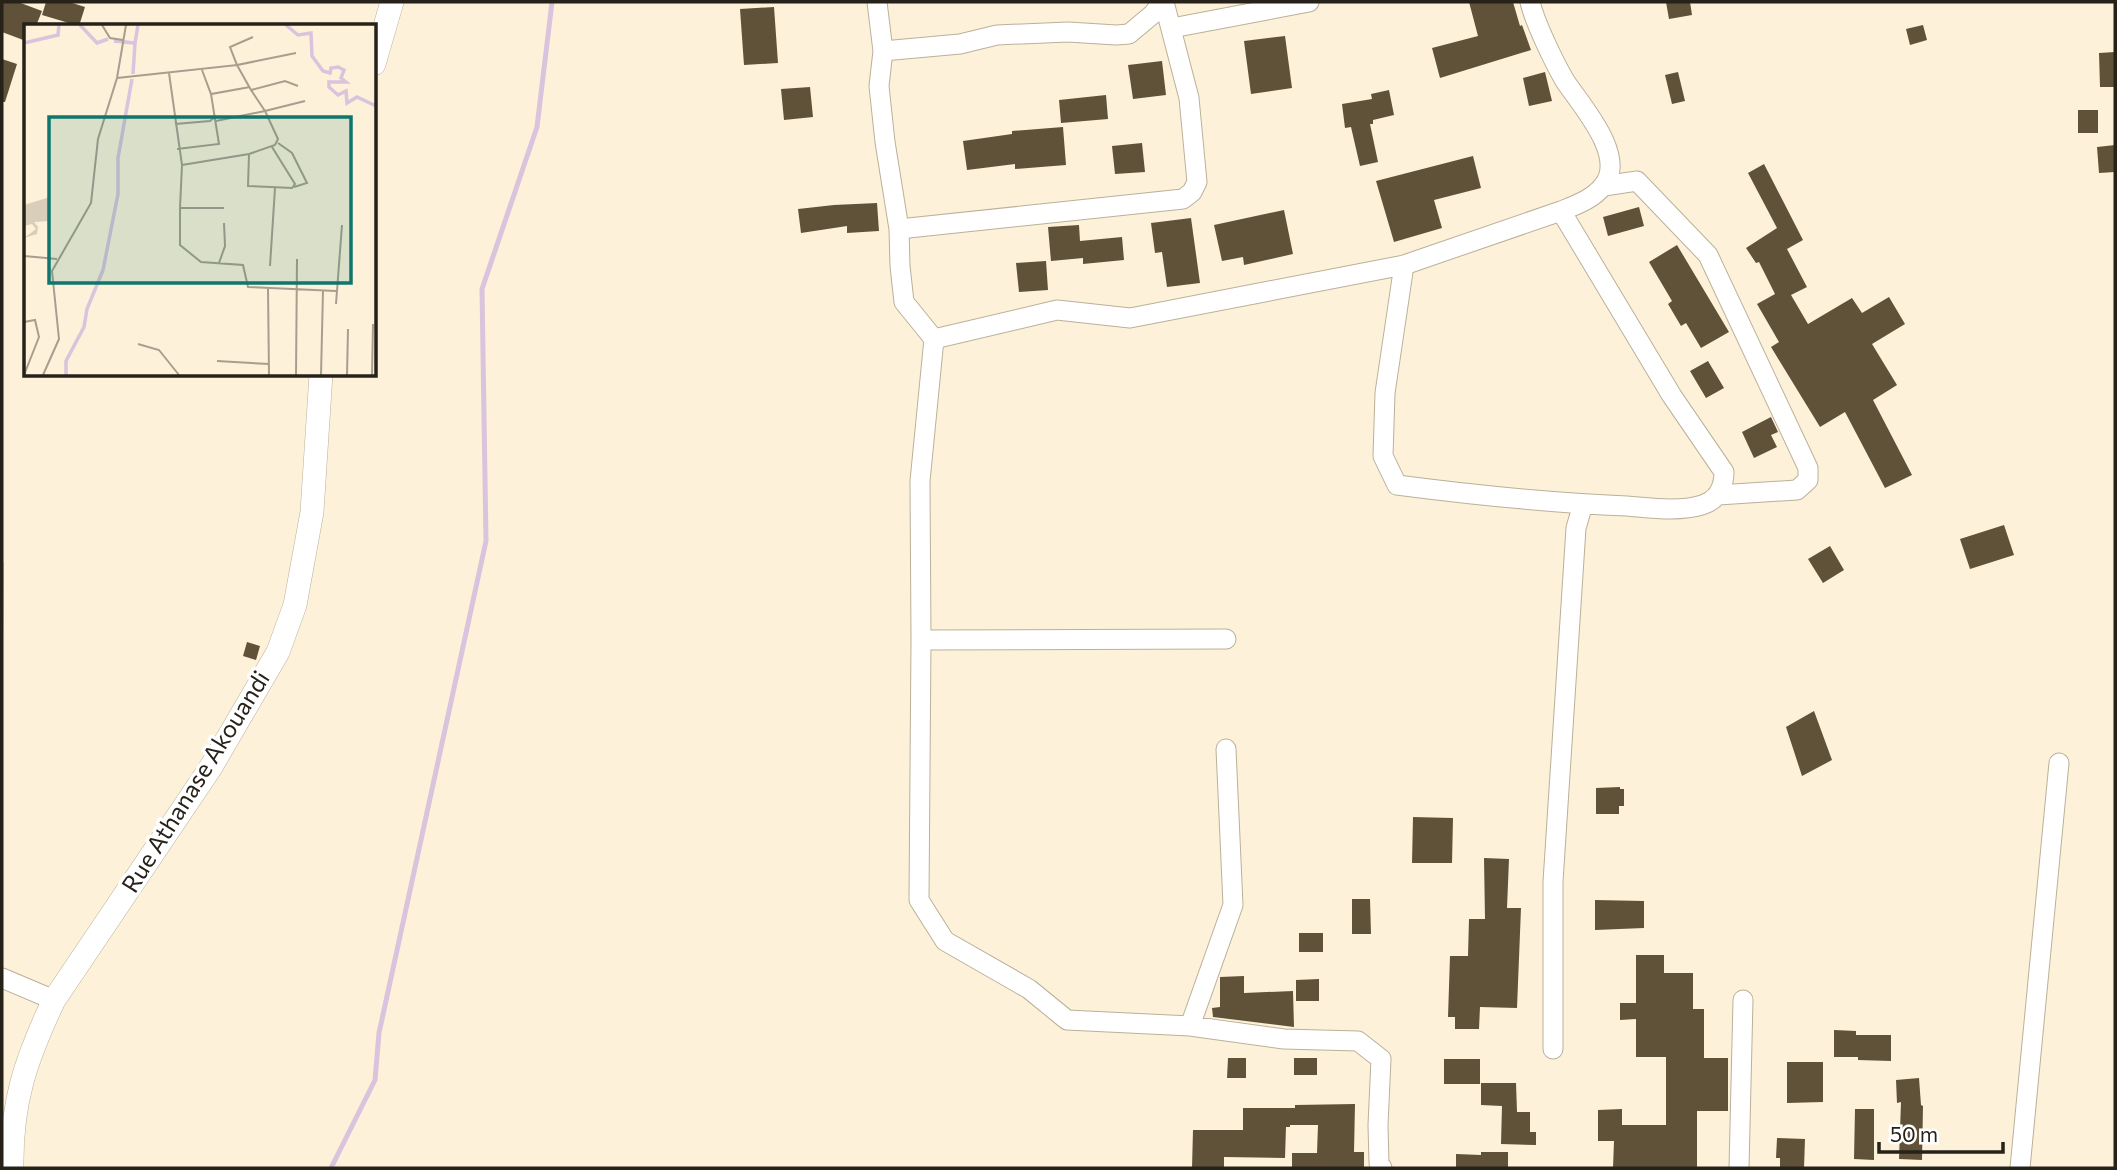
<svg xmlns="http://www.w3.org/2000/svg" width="2117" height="1170" font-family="Commissioner,sans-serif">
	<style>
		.green { fill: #d9ceb9 }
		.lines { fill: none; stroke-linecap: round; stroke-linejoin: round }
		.stream { stroke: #dac3dc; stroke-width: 5 }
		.building { fill: #5f5239 }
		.minor-casing { stroke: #bbb099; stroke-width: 21 }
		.tertiary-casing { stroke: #bbb099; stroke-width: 24 }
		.minor { stroke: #fff; stroke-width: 19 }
		.tertiary { stroke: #fff; stroke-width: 23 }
		.labels { text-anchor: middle; stroke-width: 7; stroke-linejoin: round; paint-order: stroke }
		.street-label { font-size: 24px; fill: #262119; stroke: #fff }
		.inset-river { fill: none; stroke: #dac3dc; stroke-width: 3.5 }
		.inset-road { fill: none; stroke: #a79e8d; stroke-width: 2 }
		.view { fill: #0f766e; fill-opacity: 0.15; stroke: #0f766e; stroke-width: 3.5 }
		.inset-edge { fill: none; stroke: #262119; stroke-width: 3.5 }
	</style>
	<rect width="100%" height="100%" fill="#fdf1da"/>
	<!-- green -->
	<path class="green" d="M2,563h2l-2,167z"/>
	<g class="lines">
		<!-- stream -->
		<path class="stream" d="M331,1168l44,-88 4,-47 107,-492 -4,-252 55,-162 15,-125"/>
	</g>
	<!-- building -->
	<path class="building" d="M2,2h16l24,9 -6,15h-10v15l-24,-9z
		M46,2h23l16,5 -6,19 -37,-11z
		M1469,2h44l7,24 2,-1 9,25 -91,28 -8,-30 46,-12z
		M1666,2h24l2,13 -23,4z
		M774,7l4,56 -34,2 -4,-56z
		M1923,25l4,15 -17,5 -4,-16z
		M1285,36l7,52 -41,6 -7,-53z
		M2115,52v35h-15l-1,-34z
		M2,59l15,5 -12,38h-3z
		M1162,61l4,34 -33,4 -5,-34z
		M1545,72l7,29 -23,5 -6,-28z
		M1678,72l7,29 -13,3 -7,-29z
		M810,87l3,30 -29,3 -3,-31z
		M1389,90l5,25 -21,5v4h-3l8,38 -18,4 -9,-39 -6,1 -3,-24 30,-5 -1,-5z
		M1106,95l2,24 -47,4 -2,-23z
		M2078,110h20v23h-20z
		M1063,127l3,38 -51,4v-5l-48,6 -4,-29 49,-7v-3z
		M1142,143l3,29 -30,2 -3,-28z
		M2115,145v27l-16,1 -2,-26z
		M1473,156l8,32 -47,12 8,28 -48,14 -18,-61z
		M1764,164l39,76 -16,9 20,38 -16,8 17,29 44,-26 10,15 27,-16 16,27 -33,20 25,41 -24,15 39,75 -27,13 -40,-76 -25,15 -49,-80 8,-5 -22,-38 18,-10 -16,-32 -3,1 -10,-15 31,-20 -29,-55z
		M877,203l2,28 -32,2v-7l-46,7 -3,-24 36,-4z
		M1639,207l5,19 -36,10 -5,-19z
		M1284,210l9,44 -49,11 -1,-8 -21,4 -8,-36z
		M1191,218l9,65 -33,4 -5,-35 -7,1 -4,-30z
		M1079,225l1,16 42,-4 2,23 -41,4v-6l-32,3 -3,-34z
		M1677,245l52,87 -28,16 -15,-25 -5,3 -13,-22 4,-3 -23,-39z
		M1046,261l2,29 -29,2 -3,-29z
		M1708,361l16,27 -18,10 -16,-27z
		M1771,417l7,15 -7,3 6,12 -23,11 -12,-26z
		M2004,525l10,30 -44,14 -10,-30z
		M1830,546l14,24 -21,13 -15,-24z
		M247,642l13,4 -4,14 -13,-4z
		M1814,711l18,49 -30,16 -16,-49z
		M1620,787v2h4v17h-5v8h-23v-26z
		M1413,817l40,1 -1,45h-40z
		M1484,858l25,1 -2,49h14l-4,100 -37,-1 -1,22h-24v-12h-7l2,-61h18l1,-37h16z
		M1352,899h18l1,35h-19z
		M1595,900l49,1v27l-49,2z
		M1299,933h24v19h-24z
		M1636,955h28v18h29v36h11v49h24v53h-31v57h-84l1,-27h-16v-31l24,-1v16h44v-68h-30v-38l-16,1v-17h16z
		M1244,976v17l49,-2 1,36 -81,-10 -1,-9 8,-1v-30z
		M1319,979v22h-23v-21z
		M1834,1030l22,1v4h35v26l-33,-1v-3h-24z
		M1228,1058h18v20h-19z
		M1294,1058h23v17h-23z
		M1444,1059h36v25h-36z
		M1787,1062h36v40l-36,1z
		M1919,1078l2,27 2,1 -1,54 -23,-1 2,-57 -4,1 -1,-23z
		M1481,1083h35l1,29h13v20h6v13l-35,-1 1,-38 -21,-1z
		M1355,1104l-1,48h10v16h-72v-15h25l1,-28h-28v2h-4l-1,31 -61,-1v11h-32l1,-38h50v-22h52v-3z
		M1855,1109h19v51l-20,-1z
		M1777,1138l28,1 -1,29h-24v-10h-4z
		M1481,1152h27v16h-52v-14l25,1z"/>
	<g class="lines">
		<!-- minor casing -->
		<g class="minor-casing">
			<path id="minor" d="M877,2l6,49 -4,35 6,56 14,87 1,37 4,36 30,37 -14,142 1,159 305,-1
				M1172,28l137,-26
				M883,51l77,-7 37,-9 71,-3 48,3 13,-1 24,-20 9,-12
				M1604,186l33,-5 71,74 100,213v12l-11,10 -79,5
				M899,229l284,-30 9,-7 5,-10 -8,-84 -25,-96
				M1404,265l-19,128 -2,63 14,29c77,10 154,18 230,21 25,2 52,6 75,-1 16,-5 22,-18 22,-33l-52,-76 -111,-185
				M934,339l123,-29 73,8 274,-53 157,-54c15,-6 32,-12 42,-25 25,-29 -22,-81 -38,-105 -11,-19 -30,-58 -35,-79
				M921,640l-2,260 26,41 84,48 38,31 123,6 94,13 74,2 23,18 -3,66 1,38 3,5
				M2,978l52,22
				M1190,1026l43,-121 -7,-156
				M1553,1049v-167l23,-354 7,-24
				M1739,1168l4,-168
				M2020,1168l39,-405"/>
		</g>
		<!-- tertiary casing -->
		<g class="tertiary-casing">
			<path id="tertiary" d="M374,64l18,-62
				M12,1168c-1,-66 14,-109 42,-168l157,-233 67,-115 17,-47 17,-93 9,-138"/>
		</g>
		<!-- minor -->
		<use href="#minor" class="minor"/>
		<!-- tertiary -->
		<use href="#tertiary" class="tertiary"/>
	</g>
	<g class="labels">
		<!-- street labels -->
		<g class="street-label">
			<text transform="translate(196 782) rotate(-58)" y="8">Rue Athanase Akouandi</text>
		</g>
	</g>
	<!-- overview -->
	<g transform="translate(24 24)">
		<rect width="352" height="352" fill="#fdf1da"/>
		<path d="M26,173l-1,24 -15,1 4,5 -1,7 -13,4 12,-9 -4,-5 -8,2v-21z" fill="#d9ceb9"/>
		<path class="inset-river" d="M56,1l17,18 11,-4M262,1l12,10 13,-2 1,23 11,15 7,2 1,-5 7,-1 6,3 -3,8 5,4h-17v5l9,8 8,-4 1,12 10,-6 19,9M90,17l21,2 3,-18M0,19l34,-8 1,-10M109,50l2,-31M42,351v-14l18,-34 3,-18 16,-39 15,-76v-36l14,-79"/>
		<path class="inset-road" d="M78,1l8,13 13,2M229,13l-23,10 7,18 59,-12M178,46l9,24 39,-7M145,49l13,92 -2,43h44M93,54l120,-13 14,25 34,-9 13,5M192,97l49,-10 -14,-21M151,100l35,-3 5,-4M254,119l14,10 15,30 -13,4M153,125l42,-5 -8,-50M225,130l-1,32 44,2 3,-4 -23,-37M158,141l67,-11 26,-9 3,-6 -13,-28 40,-10M156,184v37l21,17 42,3 5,22 88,4M0,232l33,3M195,239l6,-17 -1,-23M246,242l5,-78M244,265l1,86M312,280l6,-79M0,298l11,-2 4,17 -15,38M114,320l21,6 20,25M193,337l52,3M19,351l16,-36 -7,-68 39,-68 7,-64 19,-61 9,-53M272,351l1,-116M297,351l2,-84M323,351l1,-46M348,351l1,-51"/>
		<path class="view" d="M25,93h302v166h-302z"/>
		<rect width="352" height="352" class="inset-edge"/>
	</g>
	<!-- border -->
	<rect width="2117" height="1170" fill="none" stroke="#262119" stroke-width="7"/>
	<!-- scale -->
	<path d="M1879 1142v10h124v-10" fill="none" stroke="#262119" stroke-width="3.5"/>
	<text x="1890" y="1142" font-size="21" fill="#262119" stroke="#ffffff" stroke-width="5" paint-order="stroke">50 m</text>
</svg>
